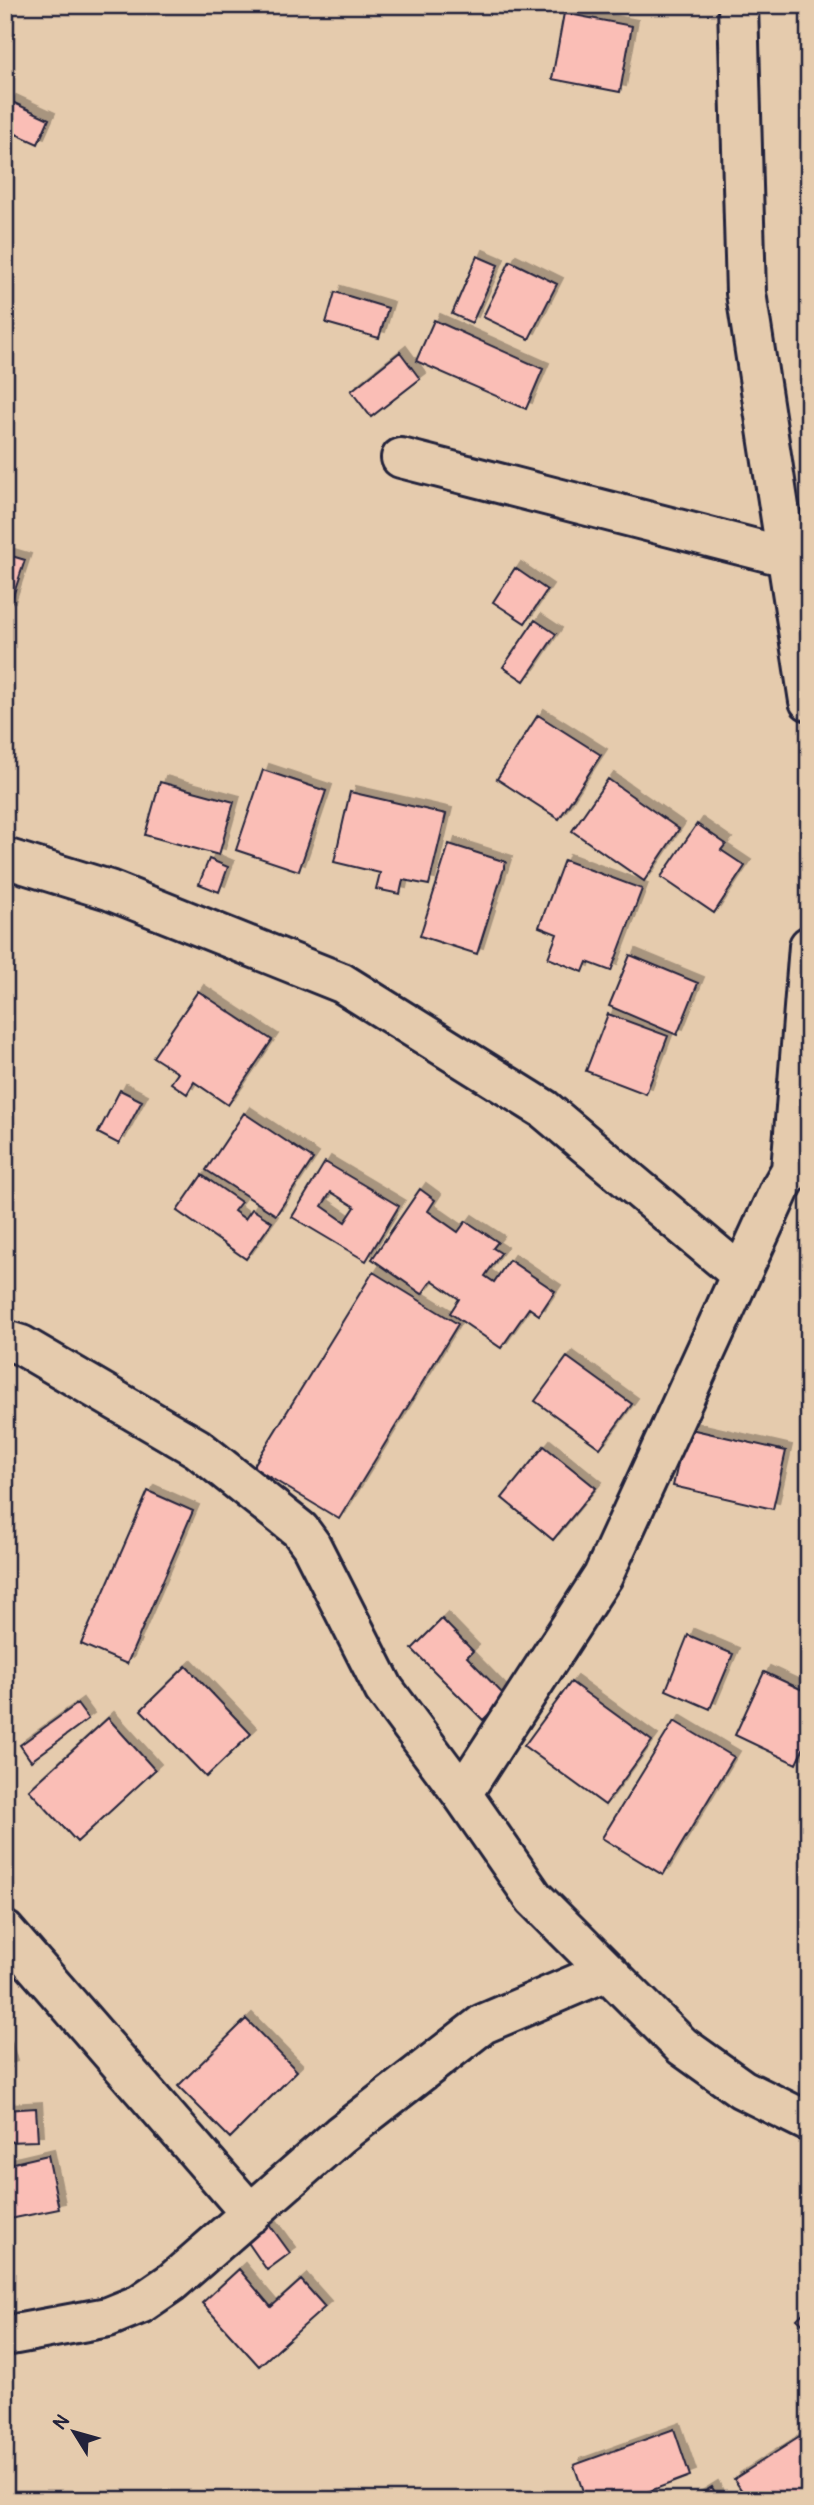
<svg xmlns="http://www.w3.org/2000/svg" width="814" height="2505" font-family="Pangolin,sans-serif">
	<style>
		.building { fill: #fabeb6; stroke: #22223b; stroke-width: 2; fill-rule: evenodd; filter: url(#shadow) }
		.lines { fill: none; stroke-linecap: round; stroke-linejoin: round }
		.minor-casing { stroke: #22223b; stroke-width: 44 }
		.minor { stroke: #e5cbad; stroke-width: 38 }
	</style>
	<defs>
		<filter id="shadow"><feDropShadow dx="6" dy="-6" stdDeviation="0" flood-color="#0004"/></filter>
	</defs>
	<rect width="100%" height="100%" fill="#e5cbad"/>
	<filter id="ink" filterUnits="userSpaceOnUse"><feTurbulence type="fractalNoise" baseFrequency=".0143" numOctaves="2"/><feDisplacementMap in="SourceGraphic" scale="14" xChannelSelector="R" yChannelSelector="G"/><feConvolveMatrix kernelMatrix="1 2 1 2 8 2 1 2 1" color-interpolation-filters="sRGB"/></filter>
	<g filter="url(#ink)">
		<!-- building -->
		<path class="building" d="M564,13l68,13 -12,66 -68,-13z
			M10,101l39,18 -11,25 -33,-15v-18z
			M477,256l21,9 -26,58 -20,-9z
			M510,261l47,23 -28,55 -46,-22z
			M335,292l53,16 -9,30 -53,-15z
			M434,320l109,49 -17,40 -110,-48z
			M400,352l20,27 -49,38 -20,-26z
			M5,554l20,6 -16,48 -4,-1z
			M515,568l32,22 -22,33 -32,-21z
			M535,620l21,14 -32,47 -21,-14z
			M538,715l63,40 -42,64 -62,-40z
			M263,770l63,21 -27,80 -63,-21z
			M608,779l71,50 -35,52 -72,-50z
			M160,782l74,20 -15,53 -74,-20z
			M350,792l96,22 -17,71 -26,-5 -3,14 -24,-5 4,-16 -46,-11z
			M697,824l29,20 -5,6 24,16 -31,47 -53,-36z
			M449,844l57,18 -29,92 -57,-18z
			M209,859l19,8 -9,25 -20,-8z
			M564,860l78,29 -31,82 -24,-9 -4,10 -35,-14 9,-24 -18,-7z
			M630,955l68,28 -21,52 -68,-29z
			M198,991l74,49 -44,65 -34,-23 -7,12 -16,-11 7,-10 -25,-16z
			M608,1014l60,22 -22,58 -60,-23z
			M120,1090l22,11 -23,43 -21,-11z
			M244,1113l69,46 -37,56 -70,-45z
			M325,1162l74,44 -33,55 -74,-44zM331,1192l24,15 -10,15 -23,-16z
			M202,1175l39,27 -7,9 11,8 7,-10 20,13 -26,37 -69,-48z
			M420,1189l15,11 -7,11 30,21 8,-11 32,21 -5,6 8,5 -16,23 9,6 15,-22 46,31 -16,24 -10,-7 -28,40 -51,-35 9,-14 -27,-19 -10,14 -50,-35z
			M373,1272l85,52 -119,195 -86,-52z
			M567,1357l65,47 -32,44 -65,-47z
			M686,1428l100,23 -13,58 -100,-23z
			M544,1446l52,42 -43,52 -51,-42z
			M148,1491l45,20 -66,153 -46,-20z
			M442,1619l31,32 -6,6 39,40 -23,23 -71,-71z
			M688,1635l45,19 -23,55 -44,-19z
			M186,1666l65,68 -45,43 -65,-67z
			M764,1672l45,21v43l-13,28 -61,-29z
			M571,1682l81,59 -47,64 -81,-59z
			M77,1704l11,15 -57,42 -11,-16z
			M108,1718l47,52 -78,72 -48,-52z
			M674,1721l60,36 -71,118 -61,-37z
			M246,2019l51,52 -67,67 -52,-52z
			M5,2046l6,21 -6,2z
			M36,2108l2,33 -33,1v-32z
			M48,2155l11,54 -54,11v-55z
			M269,2224l21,29 -23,17 -20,-29z
			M239,2269l32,38 30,-27 24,27 -66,59 -57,-63z
			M809,2307v23l-12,-11z
			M674,2429l16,47 -64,24h-40l-12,-35z
			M809,2431v69h-61l-14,-21z
			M712,2487l7,13h-28z"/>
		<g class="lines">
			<!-- minor casing -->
			<g class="minor-casing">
				<path id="minor" d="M738,5l8,288 63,408
					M401,458l386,99 22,3
					M5,858l104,32 233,93 202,126 196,165
					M791,1170l18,-224
					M5,1340l16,5 176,103 103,82 11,15 73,144 78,105 72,104 148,148 60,43 67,33
					M462,1794l141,-218 177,-387 11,-19 18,-16
					M5,1931l246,283
					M5,2336l103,-19 32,-13 32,-22 168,-147 143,-111 124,-53"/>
			</g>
			<!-- minor -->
			<use href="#minor" class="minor"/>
		</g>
	</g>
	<!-- margin -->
	<rect width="814" height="2505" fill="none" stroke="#e5cbad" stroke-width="28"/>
	<rect x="14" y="14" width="786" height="2477" fill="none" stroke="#22223b" stroke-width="2.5" filter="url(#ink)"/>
	<!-- north arrow -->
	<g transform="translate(74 2432) rotate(307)" stroke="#e5cbad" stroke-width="5" paint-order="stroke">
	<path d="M0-5L12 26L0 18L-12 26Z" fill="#22223b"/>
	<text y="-10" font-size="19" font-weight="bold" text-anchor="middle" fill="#22223b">N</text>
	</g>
</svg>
